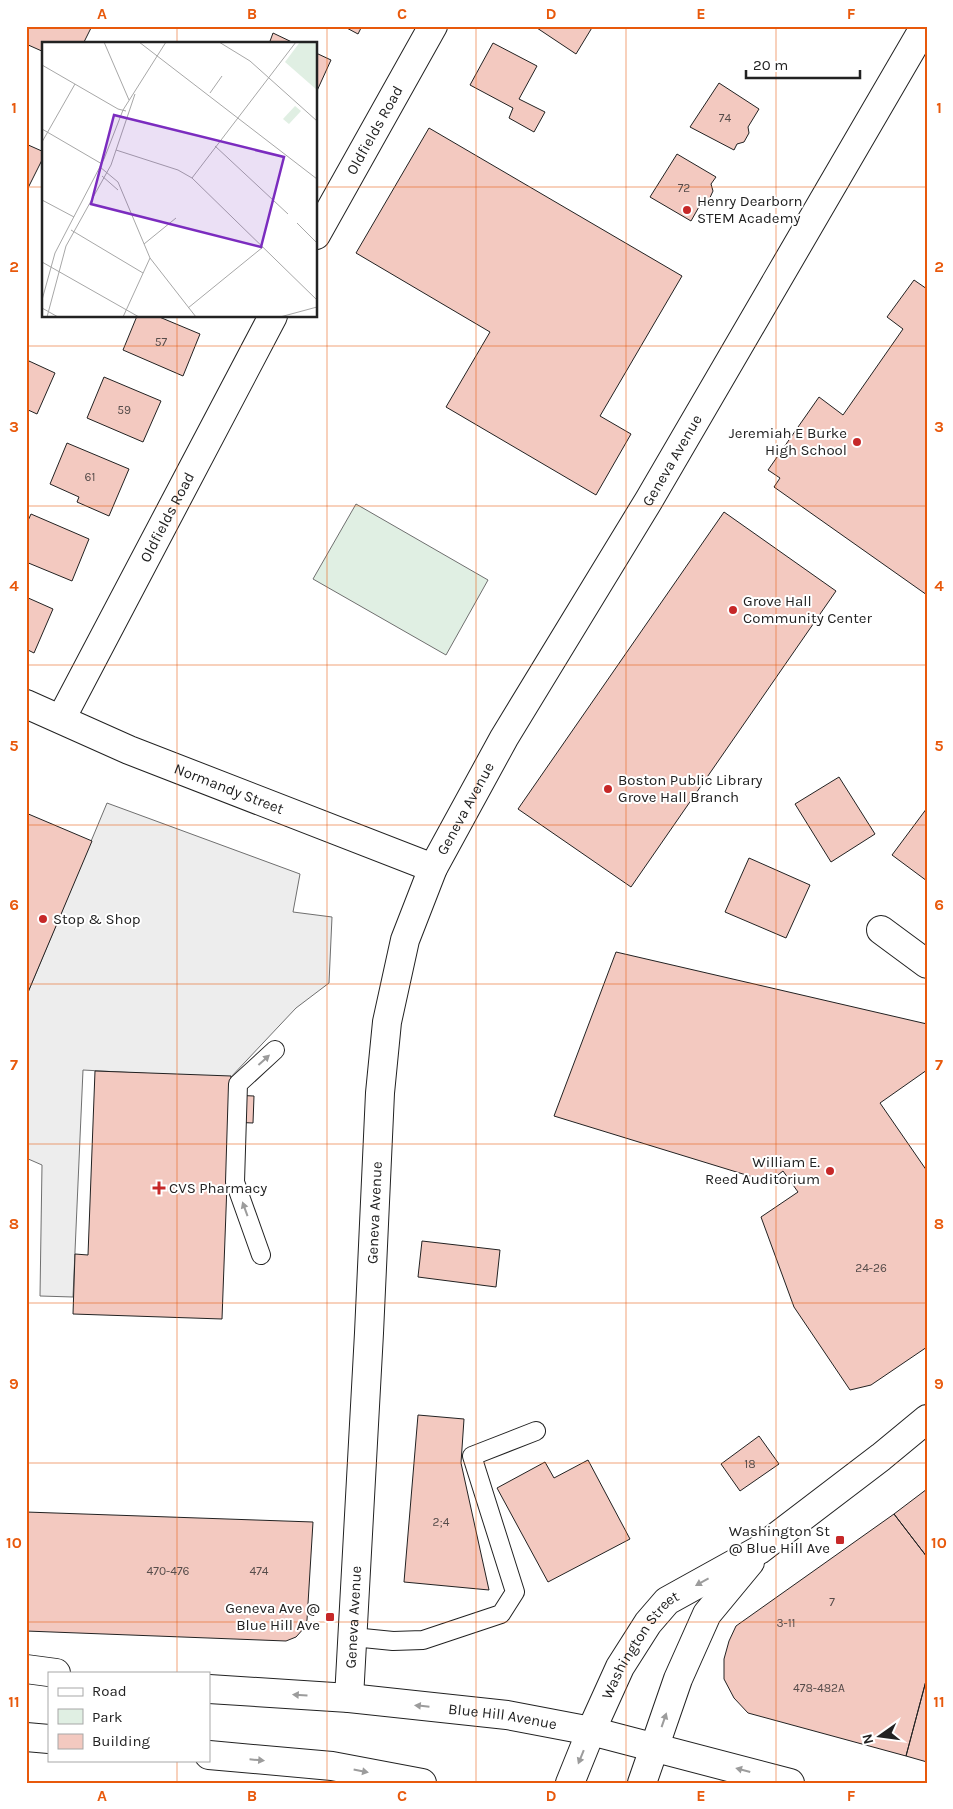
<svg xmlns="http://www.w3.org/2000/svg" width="953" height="1809" font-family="Karla,sans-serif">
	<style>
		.green { fill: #e0efe3; stroke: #6f6f6f }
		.parking { fill: #ededed; stroke: #6f6f6f }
		.building { fill: #f3c9c0; stroke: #222 }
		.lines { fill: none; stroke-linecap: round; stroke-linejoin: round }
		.service-casing { stroke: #222; stroke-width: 20 }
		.minor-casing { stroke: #222; stroke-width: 30 }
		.secondary-casing { stroke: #222; stroke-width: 30 }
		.service { stroke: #fff; stroke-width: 18 }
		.minor { stroke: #fff; stroke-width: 28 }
		.secondary { stroke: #fff; stroke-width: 28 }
		.oneway { fill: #9c9c9c }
		.grid { fill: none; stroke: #e8590c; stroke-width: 1; stroke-opacity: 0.55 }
		.poi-dot { fill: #c62828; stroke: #fff; stroke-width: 2 }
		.labels { text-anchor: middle; stroke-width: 4; stroke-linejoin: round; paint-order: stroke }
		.number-label { font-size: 12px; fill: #564c4a }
		.street-label { font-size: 15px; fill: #222; stroke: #fff }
		.poi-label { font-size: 15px; fill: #222; stroke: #fff; text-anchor: start }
		.inset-road { fill: none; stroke: #a7a7a7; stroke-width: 1 }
		.view { fill: #7b2cbf; fill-opacity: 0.15; stroke: #7b2cbf; stroke-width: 2.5 }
		.inset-edge { fill: none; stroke: #222; stroke-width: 2.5 }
		.neatline { fill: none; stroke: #e8590c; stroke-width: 2 }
		.grid-label { font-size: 16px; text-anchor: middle; font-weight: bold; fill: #e8590c }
	</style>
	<rect width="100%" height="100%" fill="#fff"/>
	<!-- green -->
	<path class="green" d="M356,504l132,76 -42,75 -133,-76z"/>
	<!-- parking -->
	<path class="parking" d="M107,803l193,71 -7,38 39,5 -3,66 -33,25 -66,70 -147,-8 -10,227 -33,-1 2,-131 -16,-7v-161z"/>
	<!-- building -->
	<path class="building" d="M26,26h66l-9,18h-39v8l-18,-8z
		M343,26h19l-4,8z
		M534,26h59l-17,28z
		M273,33l23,11h-27z
		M493,43l44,23 -18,33 26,13 -11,20 -25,-14 4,-10 -43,-23z
		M316,53l15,7 -15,33z
		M719,83l40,26 -11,18 1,6 -5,9 -7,2 -3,6 -44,-23z
		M429,128l253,148 -82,140 31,18 -35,61 -150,-88 44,-75 -134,-79z
		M26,144l18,8v4l-18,36z
		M677,154l39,23 -5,7 2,7 -5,11 -8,3 -9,16 -41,-24z
		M914,280l13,9v306l-153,-108 6,-9 -12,-8 51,-73 24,18 60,-86 -16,-12z
		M137,316h20l43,18 -17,42 -60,-26z
		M29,361l26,12 -18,41 -11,-5v-42z
		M104,377l57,24 -18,41 -56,-24z
		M67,443l62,26 -20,47 -32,-14 2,-5 -29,-13z
		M724,512l112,79 -205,296 -113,-78z
		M31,514l58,25 -17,42 -46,-19v-37z
		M26,597l27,12 -19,44 -8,-4z
		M839,777l36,57 -44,28 -36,-58z
		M927,808v73l-35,-26z
		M26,813l66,28 -66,156z
		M749,858l61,27 -24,53 -61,-26z
		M616,952l311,72v46l-47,33 47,68v176l-56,38 -21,5 -56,-83 -33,-90 37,-25 -15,-21 -14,11 -215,-66z
		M95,1071l136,5 -9,243 -149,-5 2,-60 13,1z
		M231,1095l23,1 -1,27 -23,-1z
		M422,1241l78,9 -4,37 -78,-10z
		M418,1415l46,4 -3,44 28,127 -85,-8z
		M759,1436l20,28 -39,27 -19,-27z
		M588,1460l42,79 -82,43 -51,-94 48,-26 9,16z
		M927,1489v68l-33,-43z
		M26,1512l287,10 -6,98 -2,7 -9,10 -10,4 -260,-10z
		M894,1514l33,43v120l-21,79 -158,-43 -14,-15 -10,-19v-20l5,-18 7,-15z
		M927,1677v85l-21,-6z"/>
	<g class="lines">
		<!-- service casing -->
		<g class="service-casing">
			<path id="service" d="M261,1255l-26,-73 3,-98 37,-34
				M353,1637l40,4 30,-1 78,-26 14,-22 -43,-136 64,-25"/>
		</g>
		<!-- minor casing -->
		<g class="minor-casing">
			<g id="minor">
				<path id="s1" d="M316,235l117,-209"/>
				<path id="s2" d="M26,704l103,46 304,118"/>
				<path id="s3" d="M61,719l212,-403"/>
				<path d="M881,930l46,34"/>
			</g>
		</g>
		<!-- secondary casing -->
		<g class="secondary-casing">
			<g id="secondary">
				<path d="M26,1669l30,4"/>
				<path id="s4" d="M209,1689l140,9 158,17 84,16 199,52"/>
				<path id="s5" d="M349,1698l20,-365 11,-240 7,-71 18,-82 28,-72 71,-130 145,-238 276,-474"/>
				<path d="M26,1737l23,2"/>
				<path d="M209,1755l123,11 90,17"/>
				<path id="s6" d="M570,1783l21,-52 29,-64 28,-44 19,-22 92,-51 122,-93 46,-38"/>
				<path d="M642,1783l36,-104 29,-65 43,-52"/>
			</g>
		</g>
		<!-- service -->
		<use href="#service" class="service"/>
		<!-- minor -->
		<use href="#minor" class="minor"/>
		<!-- secondary -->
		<use href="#secondary" class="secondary"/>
	</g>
	<!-- one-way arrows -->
	<defs><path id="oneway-solid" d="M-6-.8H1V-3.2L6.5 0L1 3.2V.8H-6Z" transform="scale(1.25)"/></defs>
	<g class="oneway">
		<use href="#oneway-solid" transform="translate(264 1060) rotate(-42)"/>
		<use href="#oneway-solid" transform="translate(245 1209) rotate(-110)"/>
		<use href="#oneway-solid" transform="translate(702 1582) rotate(151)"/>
		<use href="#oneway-solid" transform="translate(300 1695) rotate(-176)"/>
		<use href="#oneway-solid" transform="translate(422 1706) rotate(-174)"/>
		<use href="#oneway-solid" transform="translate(664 1720) rotate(-71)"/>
		<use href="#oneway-solid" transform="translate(581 1757) rotate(112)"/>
		<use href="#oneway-solid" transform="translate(257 1760) rotate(5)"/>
		<use href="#oneway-solid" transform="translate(743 1770) rotate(-165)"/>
		<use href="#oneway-solid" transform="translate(361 1771) rotate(11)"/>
	</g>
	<!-- grid -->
	<path class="grid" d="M177,26v18M327,26v1757M476,26v1757M626,26v1757M776,26v1757M26,187h18M316,187h611M177,316v1357M26,346h901M26,506h901M26,665h901M26,825h901M26,984h901M26,1144h901M26,1303h901M26,1463h901M26,1622h901M177,1760v23"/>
	<!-- markers -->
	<g class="poi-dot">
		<circle cx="687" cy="210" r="5"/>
		<circle cx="857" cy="442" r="5"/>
		<circle cx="733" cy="610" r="5"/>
		<circle cx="608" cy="789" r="5"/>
		<circle cx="43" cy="919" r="5"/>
		<circle cx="830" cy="1171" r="5"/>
		<path d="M156.5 1180.5h5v5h5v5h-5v5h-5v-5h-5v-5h5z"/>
		<rect x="835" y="1535" width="10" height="10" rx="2.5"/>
		<rect x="325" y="1612" width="10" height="10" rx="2.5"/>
	</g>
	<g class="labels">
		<!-- number labels -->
		<g class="number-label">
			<text x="725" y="122">74</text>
			<text x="684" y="192">72</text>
			<text x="161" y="346">57</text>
			<text x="124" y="414">59</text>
			<text x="90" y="481">61</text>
			<text x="871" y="1272">24-26</text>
			<text x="750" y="1468">18</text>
			<text x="441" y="1526">2;4</text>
			<text x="168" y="1575">470-476</text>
			<text x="259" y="1575">474</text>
			<text x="832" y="1606">7</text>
			<text x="786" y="1627">3-11</text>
			<text x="819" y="1692">478-482A</text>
		</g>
		<!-- street labels -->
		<g class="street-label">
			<text dy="5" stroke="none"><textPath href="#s1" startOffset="120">Oldfields Road</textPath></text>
			<text dy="5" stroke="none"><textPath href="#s5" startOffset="1311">Geneva Avenue</textPath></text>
			<text dy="5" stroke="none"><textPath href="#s3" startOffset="228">Oldfields Road</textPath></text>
			<text dy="5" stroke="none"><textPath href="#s2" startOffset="220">Normandy Street</textPath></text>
			<text dy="5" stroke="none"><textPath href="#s5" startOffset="906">Geneva Avenue</textPath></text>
			<text dy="5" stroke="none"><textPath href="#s5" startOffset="486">Geneva Avenue</textPath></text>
			<text dy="5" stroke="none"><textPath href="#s5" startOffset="81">Geneva Avenue</textPath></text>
			<text dy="5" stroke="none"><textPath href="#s6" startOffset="156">Washington Street</textPath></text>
			<text dy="5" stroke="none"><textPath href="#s4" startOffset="295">Blue Hill Avenue</textPath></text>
		</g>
		<!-- poi labels -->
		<g class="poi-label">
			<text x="697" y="206">Henry Dearborn<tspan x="697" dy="17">STEM Academy</tspan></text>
			<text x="847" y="438" text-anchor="end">Jeremiah E Burke<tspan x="847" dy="17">High School</tspan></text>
			<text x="743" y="606">Grove Hall<tspan x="743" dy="17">Community Center</tspan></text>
			<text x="618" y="785">Boston Public Library<tspan x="618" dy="17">Grove Hall Branch</tspan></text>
			<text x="53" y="924">Stop &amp; Shop</text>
			<text x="820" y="1167" text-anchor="end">William E.<tspan x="820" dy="17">Reed Auditorium</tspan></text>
			<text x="169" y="1193">CVS Pharmacy</text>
			<text x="830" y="1536" text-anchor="end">Washington St<tspan x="830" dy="17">@ Blue Hill Ave</tspan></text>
			<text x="320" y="1613" text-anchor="end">Geneva Ave @<tspan x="320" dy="17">Blue Hill Ave</tspan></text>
		</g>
	</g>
	<!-- overview -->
	<g transform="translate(42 42)">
		<rect width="275" height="275" fill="#fff"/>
		<path d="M258,0h17v48l-32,-28zM253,64l6,5 -12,13 -6,-5z" fill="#e0efe3"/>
		<path class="inset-road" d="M62,0l25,58M97,0l178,137M177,0l31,19 67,60M0,23l76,44 8,2M168,51l12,-17M0,87l60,35M0,100l33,-58M173,104l73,68M74,108l62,20 14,8 125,122M58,125l18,15 32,76 46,59M60,134l16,14M150,136l104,-136M0,158l32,17M255,181l20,20M29,188l72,43M102,202l32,-26M0,220l97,55M0,258l13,-47 49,-94 19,-49 43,-68M0,266l16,9M146,266l75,-61M5,275l19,-71 45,-81 24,-71M81,275l27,-59M238,275l37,-10"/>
		<path class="view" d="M72,73l170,42 -23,90 -170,-43z"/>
		<rect width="275" height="275" class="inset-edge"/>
	</g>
	<!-- border -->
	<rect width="953" height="1809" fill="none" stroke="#ffffff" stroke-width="55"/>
	<!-- legend -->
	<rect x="48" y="1672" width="162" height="90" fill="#ffffff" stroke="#a7a7a7"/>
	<rect x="58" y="1688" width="25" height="8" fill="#ffffff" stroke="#a7a7a7"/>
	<text x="92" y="1696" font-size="15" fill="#222222">Road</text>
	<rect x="58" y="1709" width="25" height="15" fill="#e0efe3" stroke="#a7a7a7"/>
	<text x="92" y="1722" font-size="15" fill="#222222">Park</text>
	<rect x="58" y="1734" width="25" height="15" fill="#f3c9c0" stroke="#a7a7a7"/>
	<text x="92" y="1746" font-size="15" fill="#222222">Building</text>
	<!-- north arrow -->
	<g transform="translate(880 1736) rotate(256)" stroke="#ffffff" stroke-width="4" paint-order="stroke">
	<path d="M0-4L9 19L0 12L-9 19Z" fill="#222222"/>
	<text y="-8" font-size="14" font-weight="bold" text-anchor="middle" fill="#222222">N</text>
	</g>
	<!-- scale -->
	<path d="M746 70v8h114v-8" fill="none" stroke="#222222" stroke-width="2.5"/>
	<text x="753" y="70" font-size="15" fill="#222222" stroke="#ffffff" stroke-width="4" paint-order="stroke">20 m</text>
	<rect x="28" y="28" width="898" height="1754" class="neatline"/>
	<g class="grid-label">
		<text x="102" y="19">A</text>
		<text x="252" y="19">B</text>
		<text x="402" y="19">C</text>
		<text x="551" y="19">D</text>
		<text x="701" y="19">E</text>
		<text x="851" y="19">F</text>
		<text x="14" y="113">1</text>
		<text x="939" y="113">1</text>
		<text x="14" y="272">2</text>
		<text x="939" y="272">2</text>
		<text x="14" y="432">3</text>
		<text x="939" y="432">3</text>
		<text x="14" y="591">4</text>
		<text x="939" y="591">4</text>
		<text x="14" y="751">5</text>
		<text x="939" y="751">5</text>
		<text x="14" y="910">6</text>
		<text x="939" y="910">6</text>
		<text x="14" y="1070">7</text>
		<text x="939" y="1070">7</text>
		<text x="14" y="1229">8</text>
		<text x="939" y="1229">8</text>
		<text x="14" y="1389">9</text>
		<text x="939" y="1389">9</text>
		<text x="14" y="1548">10</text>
		<text x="939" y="1548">10</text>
		<text x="14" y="1707">11</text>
		<text x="939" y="1707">11</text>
		<text x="102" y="1801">A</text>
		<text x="252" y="1801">B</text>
		<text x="402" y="1801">C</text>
		<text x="551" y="1801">D</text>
		<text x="701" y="1801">E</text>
		<text x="851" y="1801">F</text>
	</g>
</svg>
